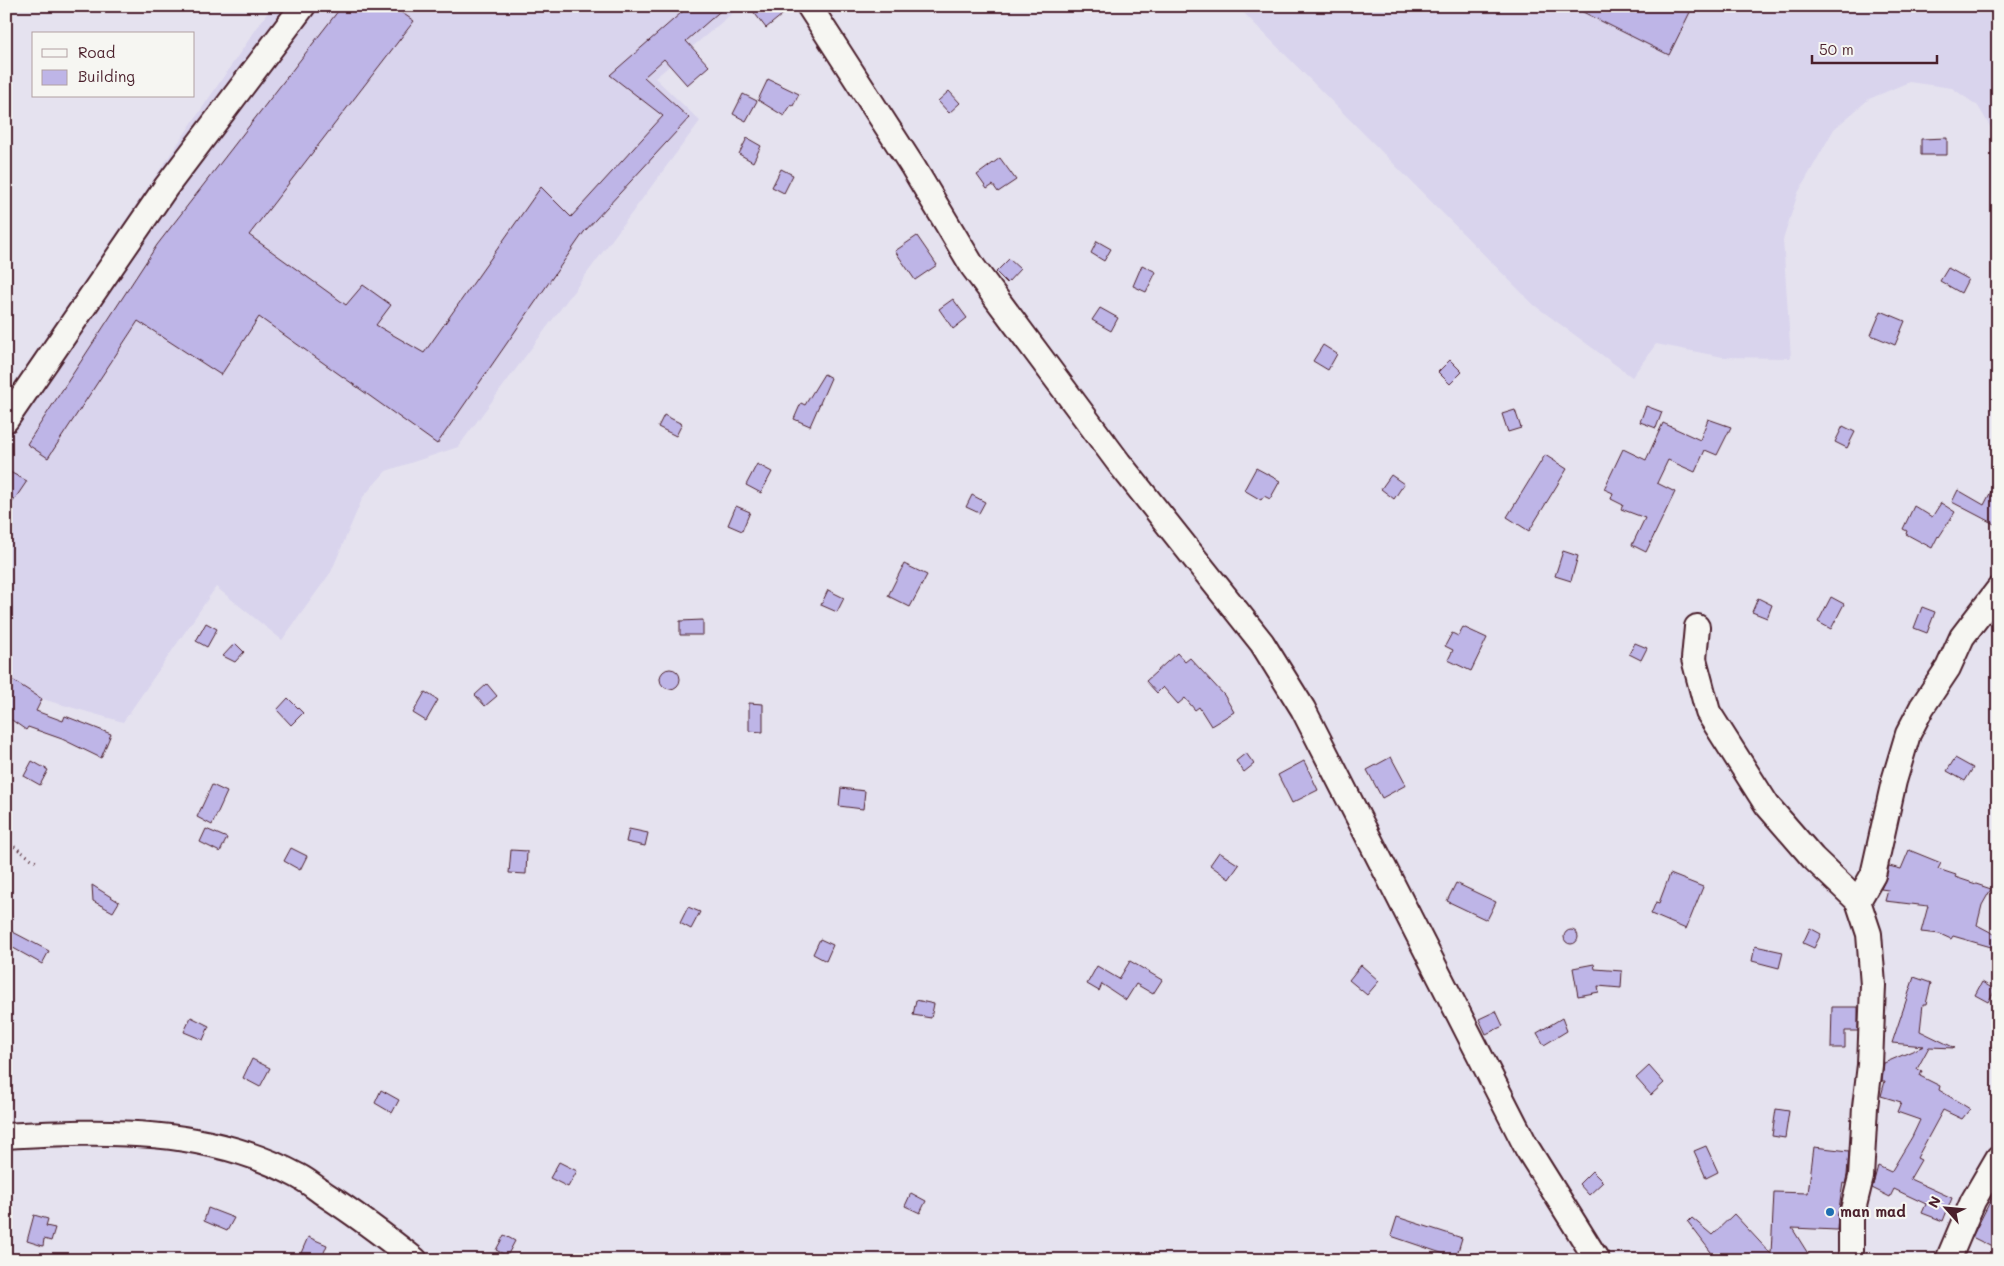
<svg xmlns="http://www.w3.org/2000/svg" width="2004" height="1266" font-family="Mali,sans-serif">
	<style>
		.built { fill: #d9d4ed }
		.building { fill: #beb5e7; stroke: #4a1f2b }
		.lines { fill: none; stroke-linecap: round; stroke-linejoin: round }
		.minor-casing { stroke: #4a1f2b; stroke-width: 28 }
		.path { stroke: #4a1f2b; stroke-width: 3; stroke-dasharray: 1 4; stroke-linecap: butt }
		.minor { stroke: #f6f6f2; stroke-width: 24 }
		.poi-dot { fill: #1f6fb2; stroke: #f6f6f2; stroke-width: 2 }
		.labels { text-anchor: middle; stroke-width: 4.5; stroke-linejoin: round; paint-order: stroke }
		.poi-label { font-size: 15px; font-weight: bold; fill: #4a1f2b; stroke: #f6f6f2; text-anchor: start }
	</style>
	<rect width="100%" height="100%" fill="#e5e2ef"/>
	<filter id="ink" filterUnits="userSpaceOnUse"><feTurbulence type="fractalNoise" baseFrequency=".02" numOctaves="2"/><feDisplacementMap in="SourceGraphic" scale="10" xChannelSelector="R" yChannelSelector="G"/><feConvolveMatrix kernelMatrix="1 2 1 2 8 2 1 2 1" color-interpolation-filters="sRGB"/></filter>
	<g filter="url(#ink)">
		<!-- built -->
		<path class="built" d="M272,6h469l-86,72 45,43 -242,326 -72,24 -23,26 -32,75 -49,68 -66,-53 -93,135 -81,-23 -16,31 -20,-14v-321z
			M1237,6h761v134l-20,-34 -26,-18 -43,-6 -40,17 -35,30 -36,64 -15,47 8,118 -68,-1 -67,-13 -24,33 -98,-72z"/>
		<!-- building -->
		<path class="building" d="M342,6h50l22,15 -165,214 97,70 17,-20 28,20 -15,20 48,28 117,-166 30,30 92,-101 -53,-41 79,-69h37l-40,35 23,25 -22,19 -23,-26 -20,18 45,41 -105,114 -147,212 -178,-127 -38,58 -83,-54 -90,137 -21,-14 130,-199z
			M749,6h44l-27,22z
			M1571,6h122l-24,49z
			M768,79l31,15 -6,12 -2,-1 -7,11 -26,-16z
			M949,91l11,12 -11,10 -11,-12z
			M743,94l14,7 -11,20 -13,-7z
			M747,138l14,8 -8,16 -14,-8z
			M1947,138v17h-26v-16z
			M1000,158l16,22 -18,12 -5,-7 -6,4 -10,-14z
			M781,169l12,6 -9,18 -12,-6z
			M917,236l20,29 -22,15 -20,-29z
			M1097,241l14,8 -7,12 -13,-8z
			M1009,259l11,10 -13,14 -11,-11z
			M1142,265l14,7 -10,20 -13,-6z
			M1948,268l20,11 -7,14 -21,-12z
			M953,299l14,19 -14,11 -14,-20z
			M1100,308l18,10 -7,13 -19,-11z
			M1881,311l24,10 -10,24 -24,-10z
			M1323,345l14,9 -9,16 -15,-9z
			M1450,360l12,12 -12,12 -12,-12z
			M824,374l7,4 -21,48 -16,-7 7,-16 4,2z
			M1646,406l16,6 -6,16 -16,-6z
			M1515,410l6,18 -13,4 -6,-18z
			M664,415l18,9 -6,12 -18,-9z
			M1708,419l23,8 -14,28 -12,-5 -10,22 -27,-12 -11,23 18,9 -29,60 -14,-7 13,-27 -24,-9 2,-4 -12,-6 2,-6 -9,-4 19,-40 23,11 17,-37 37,17z
			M1843,426l12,6 -8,16 -12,-6z
			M1545,455l22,14 -38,62 -22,-14z
			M757,464l15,8 -11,21 -15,-8z
			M1256,468l24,13 -10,18 -6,-3 -3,4 -17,-10z
			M6,470l21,11 -21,31z
			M1391,475l13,9 -10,15 -13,-10z
			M1998,478v48l-46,-24 6,-12 26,15z
			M972,495l13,7 -6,11 -13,-6z
			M1941,503l14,9 -16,25 -1,-1 -6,12 -26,-14 1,-3 -4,-2 11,-23 18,11z
			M736,506l14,6 -8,19 -14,-6z
			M1563,551l15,5 -7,25 -16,-5z
			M904,564l23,11 -17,32 -22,-11z
			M828,590l16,8 -7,14 -16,-7z
			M1831,597l13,7 -13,25 -13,-7z
			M1758,598l14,7 -5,13 -15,-6z
			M1922,607l13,5 -8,21 -13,-5z
			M703,620v15h-23v-14z
			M206,623l11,6 -10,18 -11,-6z
			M1463,627l24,11 -16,33 -23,-11 5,-10 -8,-4 7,-13 6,3z
			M235,643l9,9 -9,10 -12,-6z
			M1635,643l12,5 -6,12 -12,-6z
			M1177,653l8,9 5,-4 34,37 10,17 -23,14 -12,-19 -4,3 -10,-12 -7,6 -15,-17 -6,6 -11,-12z
			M660 679a10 10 0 1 1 20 0a10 10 0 1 1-20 0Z
			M6,676l36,23 -6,12 27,10 2,-5 46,18 -10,24 -39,-19 -34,-12 -2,3 -20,-14z
			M487,684l10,12 -12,10 -10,-11z
			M425,692l13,8 -12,21 -13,-8z
			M288,698l15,15 -12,12 -14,-15z
			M749,703l14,1v28l-14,-1z
			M1246,753l8,11 -10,8 -8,-11z
			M1391,757l15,28 -24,13 -15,-28z
			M1955,758l18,10 -8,13 -18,-10z
			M32,761l16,9 -8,15 -16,-9z
			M1304,761l14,29 -26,13 -14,-28z
			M212,785l15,7 -15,33 -15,-8z
			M841,788l24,3 -2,18 -24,-3z
			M206,829l21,9 -7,14 -20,-10z
			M629,829l19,4 -3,13 -19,-4z
			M291,848l16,8 -7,14 -16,-9z
			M511,850l16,1 -1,23 -17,-1z
			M1909,850l32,13 -3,6 18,6 -1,2 36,12 -9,16 -5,20 21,11v13l-45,-13 -2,3 -11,-5 -19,-2 7,-26 -43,-5 3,-11 -7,-1 5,-11 3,-12 12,3z
			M1219,852l20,13 -10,14 -19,-14z
			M1670,874l33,13 -17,42 -35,-15 5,-12 3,1z
			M1456,883l40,19 -9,18 -40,-19z
			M92,885l27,17 -6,10 -20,-11z
			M688,907l12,5 -9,17 -11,-6z
			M1810,928l11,6 -7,14 -11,-5z
			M1564 937a7 7 0 1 1 14 0a7 7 0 1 1-14 0Z
			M11,931l38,20 -7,13 -36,-20v-5z
			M820,939l13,6 -7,16 -13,-7z
			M1755,946l28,6 -4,16 -27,-7z
			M1130,961l32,19 -9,14 -17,-10 -10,16 -24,-16 -3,7 -12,-7 10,-18 22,13z
			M1594,964l1,5 27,2 -1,17 -23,-2 1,6 -21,4 -5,-28z
			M1361,965l18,16 -12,14 -18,-15z
			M1914,977l17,6 -5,21h-3l-3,27 35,17 -26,-1 -12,22 5,2 -2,5 20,10 -1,4 31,19 -8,10 -19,-9 -26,48 4,2 -11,19 42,19 -9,23 -21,-8 4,-9 -32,-15 -4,8 -18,-9 6,-22 13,6 21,-35 8,-17 -23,-8 4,-10 -20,-6 4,-15h-3l2,-18 40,-17 -32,-3z
			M1982,982l13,8 -7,12 -13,-7z
			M916,1000l18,4 -3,14 -18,-3z
			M1832,1007h26v24h-13v17h-14z
			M1496,1011l7,15 -17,8 -7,-15z
			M191,1017l18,9 -6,14 -19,-8z
			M1562,1018l5,13 -23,14 -7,-12z
			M252,1059l18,9 -10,19 -17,-9z
			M1649,1066l15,17 -13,12 -15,-17z
			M381,1090l18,10 -7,13 -17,-10z
			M1776,1109l13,2 -4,27 -13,-2z
			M1706,1146l12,26 -12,6 -12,-27z
			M1814,1147l35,4 -2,24 -2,9 -2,-1 -5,32 -1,15 -45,-2 20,32h-95l-29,-38 4,-4 20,17 22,-21 37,40 3,-62 34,1z
			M559,1162l18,9 -9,16 -18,-9z
			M1592,1171l11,11 -14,13 -10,-11z
			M1998,1186v64l-26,-13z
			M911,1193l15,8 -6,12 -15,-7z
			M208,1208l26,10 -7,13 -23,-10z
			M34,1215l14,4 -2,7 9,2 -4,13 -7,-2 -1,7 -16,-5z
			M1397,1217l65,21 -6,20 -65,-22z
			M504,1235l11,6 -8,15 -11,-6z
			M308,1237l19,8 -6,15h-23z"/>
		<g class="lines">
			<!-- minor casing -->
			<g class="minor-casing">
				<path id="minor" d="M809,6l104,161 60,100 146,196 143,180 41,66 224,439 70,112
					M6,420l160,-233 137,-181
					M1697,627l-3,32 14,53 59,93 46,53 45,43 11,33 4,51 -3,80 -5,42 -4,70 -10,41v42
					M1858,901l15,-26 21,-94 14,-47 14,-27 26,-39 14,-31 36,-47
					M6,1136c100,-6 201,-9 292,40 10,5 19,13 28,19 31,20 60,42 89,65
					M1948,1260l25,-59 25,-43"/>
			</g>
			<!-- path -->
			<path class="path" d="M6,841l30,21"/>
			<!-- minor -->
			<use href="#minor" class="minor"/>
		</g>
	</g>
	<!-- markers -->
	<circle class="poi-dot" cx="1830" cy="1212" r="5"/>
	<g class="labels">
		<!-- poi labels -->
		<g class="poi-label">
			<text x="1840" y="1217">man mad</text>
		</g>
	</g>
	<!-- margin -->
	<rect width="2004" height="1266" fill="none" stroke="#f6f6f2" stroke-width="25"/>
	<rect x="12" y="12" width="1979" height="1241" fill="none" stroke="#4a1f2b" stroke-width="2" filter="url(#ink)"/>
	<!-- legend -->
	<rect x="32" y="32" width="162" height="65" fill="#f6f6f2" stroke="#b1a0a2"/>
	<rect x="42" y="49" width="25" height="8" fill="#f6f6f2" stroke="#b1a0a2"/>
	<text x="78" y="58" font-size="15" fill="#4a1f2b">Road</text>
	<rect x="42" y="70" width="25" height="15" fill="#beb5e7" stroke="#b1a0a2"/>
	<text x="78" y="82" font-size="15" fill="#4a1f2b">Building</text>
	<!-- north arrow -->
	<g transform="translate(1946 1208) rotate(297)" stroke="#f6f6f2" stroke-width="4" paint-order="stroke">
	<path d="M0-4L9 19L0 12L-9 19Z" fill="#4a1f2b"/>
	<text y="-8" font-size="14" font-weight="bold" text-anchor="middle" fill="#4a1f2b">N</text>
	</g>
	<!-- scale -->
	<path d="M1812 55v8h125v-8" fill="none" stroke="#4a1f2b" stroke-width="2.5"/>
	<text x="1819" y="55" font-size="15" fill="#4a1f2b" stroke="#f6f6f2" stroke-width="4" paint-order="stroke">50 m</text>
</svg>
